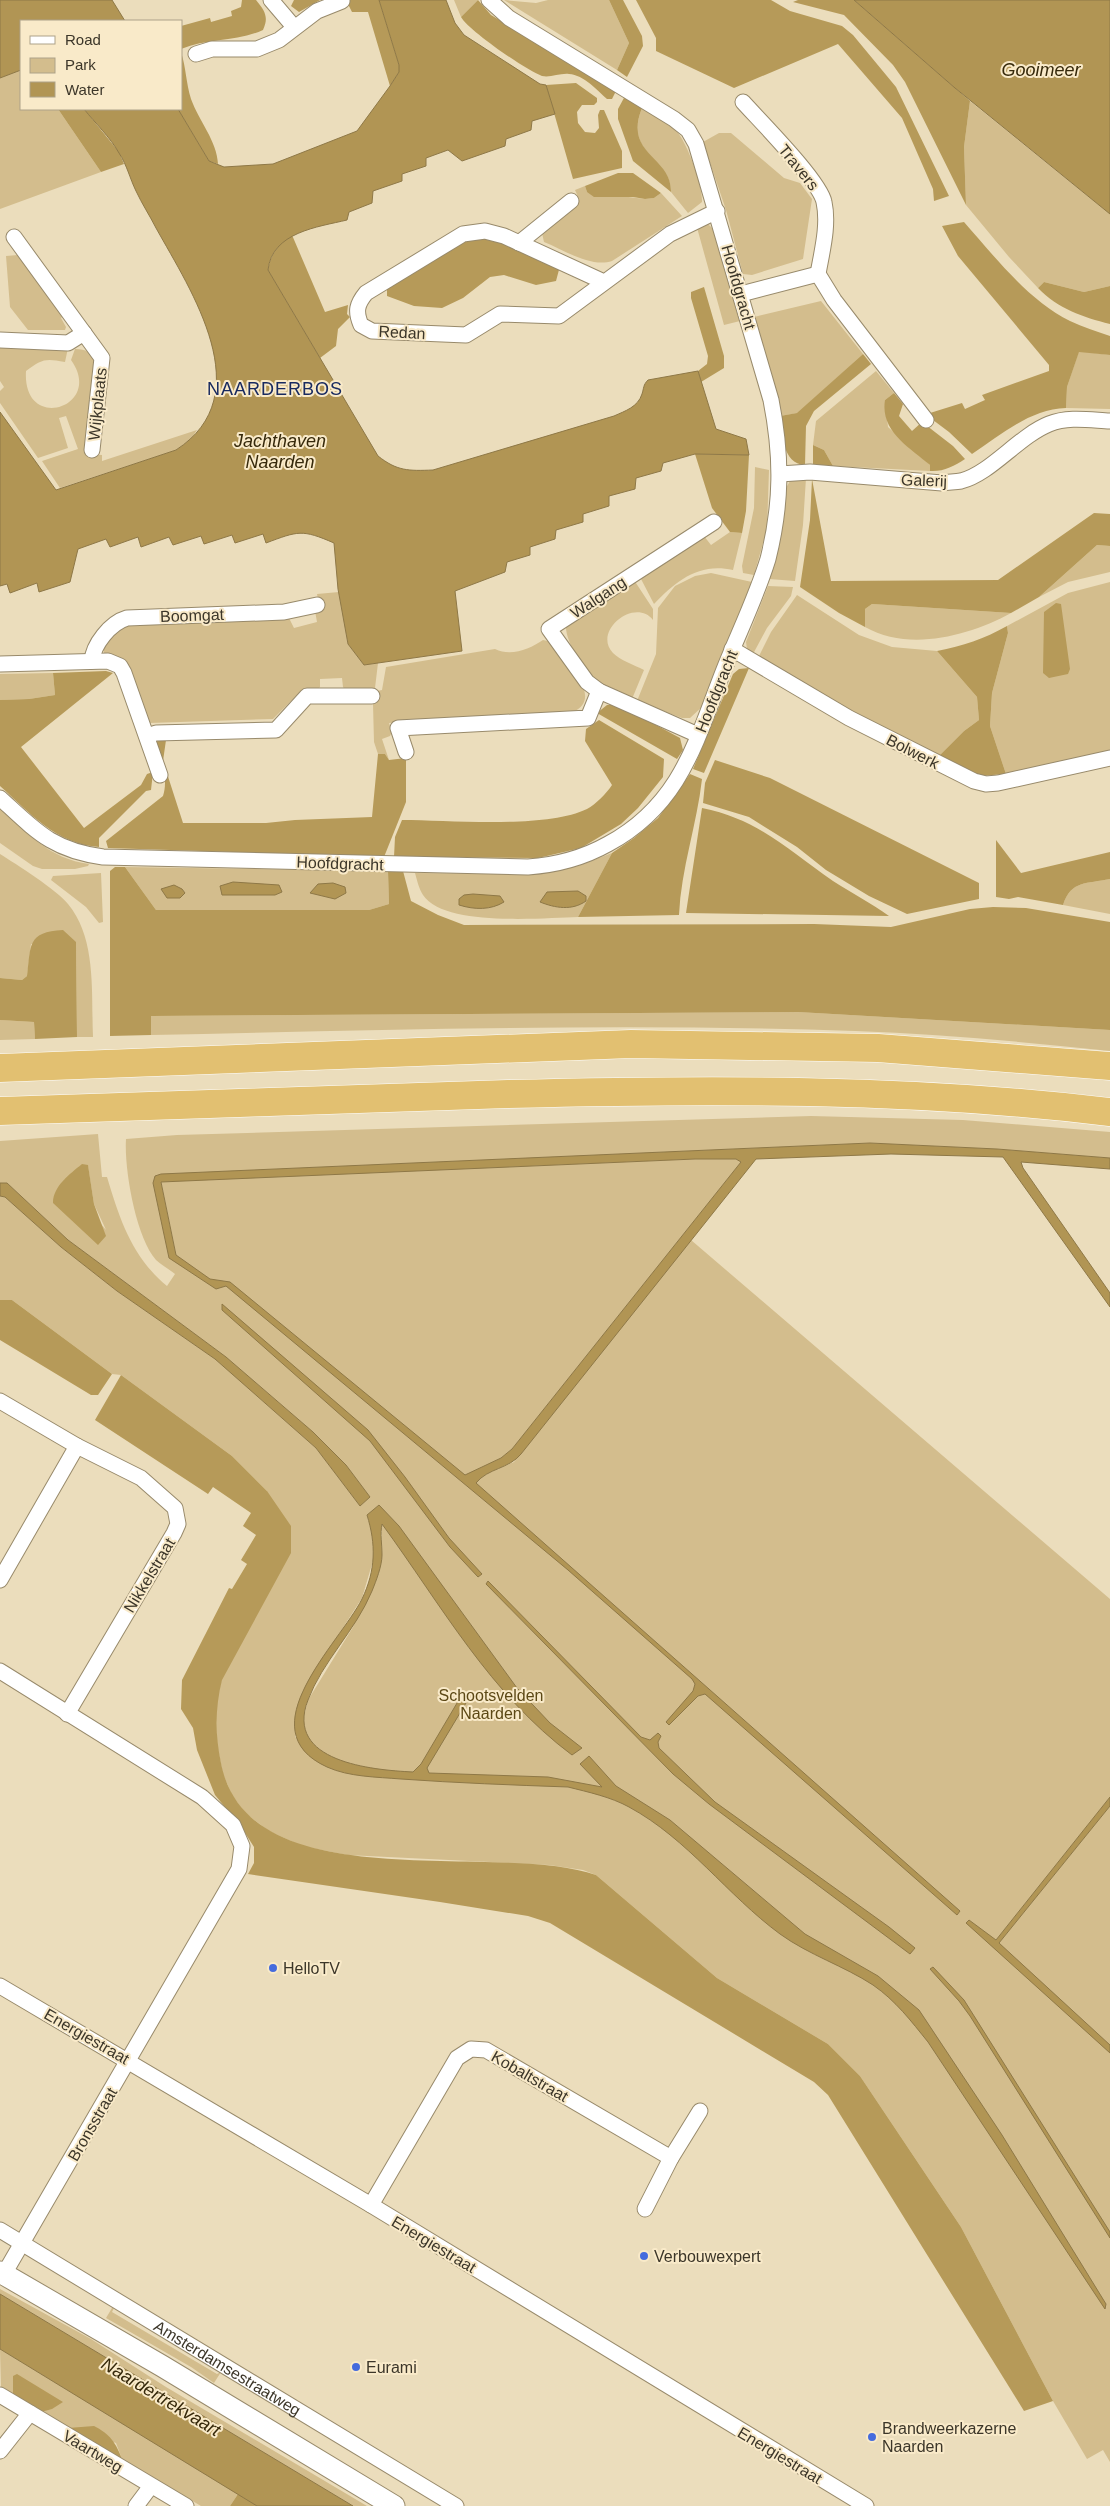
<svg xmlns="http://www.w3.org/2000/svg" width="1110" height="2506" font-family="Arial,sans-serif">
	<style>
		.green { fill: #d3bd8d; fill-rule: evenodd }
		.forest { fill: #b69a59 }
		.water { fill: #b19554; stroke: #8e7847; fill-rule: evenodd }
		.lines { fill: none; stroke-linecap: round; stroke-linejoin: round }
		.street-casing { stroke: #988a6b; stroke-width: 17 }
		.secondary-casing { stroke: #988a6b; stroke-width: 23 }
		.highway-casing { stroke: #fff; stroke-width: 29 }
		.street { stroke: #fff; stroke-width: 15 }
		.secondary { stroke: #fff; stroke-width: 21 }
		.highway { stroke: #e2c071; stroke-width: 28 }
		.poi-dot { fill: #456bdd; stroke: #f9eac9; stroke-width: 2 }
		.labels { text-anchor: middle; stroke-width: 4; stroke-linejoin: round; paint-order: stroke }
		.street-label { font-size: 16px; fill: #3c3629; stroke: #f9eac9 }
		.park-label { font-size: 16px; fill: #5c4815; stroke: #f9eac9 }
		.poi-label { font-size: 16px; fill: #3c3629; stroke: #f9eac9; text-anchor: start }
		.water-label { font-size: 18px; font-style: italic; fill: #36290b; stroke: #f9eac9 }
		.neighbourhood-label { font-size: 18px; letter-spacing: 1px; fill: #182a60; stroke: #f9eac9 }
	</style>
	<rect width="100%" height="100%" fill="#ebddbc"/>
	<!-- green -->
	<path class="green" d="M454,0h24l-17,17z
		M504,0l32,3 12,-3h61l20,43 -12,27z
		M21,70v39h37l43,63 -101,37v-131z
		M970,101l140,113v72l-26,6 -40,-10 -6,6 -29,-31 -43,-52 -2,-58z
		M642,108c11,7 27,14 36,25 10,12 25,54 24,69l-14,11 -17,-21c1,-33 -48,-37 -29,-84z
		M719,133h12l53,45 16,5 12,16 -9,60 -51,16 -9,-1 -17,-64 -23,-68z
		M585,186l2,6 58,7 9,-1 7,-5 21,23 -70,45c-21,7 -48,-11 -68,-19l-2,-9 37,-34 -4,-9z
		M696,224h12l8,8 24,89 -16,4z
		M18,255l46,60 -3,3 5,9 -1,3h-37l-18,-23 -4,-51z
		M821,301l42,53 -65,59 -18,3 -11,-49 -15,-50z
		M0,344l68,4 -3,14c-20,-4 -23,-3 -39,9 -4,63 79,36 45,-11l4,-11c11,0 17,3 20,14l-8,91 15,1v6l95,-31 -8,12 -13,8 -116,38 -18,-27 36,-12 -12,-33 -7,2 9,30 -30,10 -38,-55v-12l4,-4 -4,-6z
		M1079,351l31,4v54l-44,-1 1,-21z
		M876,371l18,22 -9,7 3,27 42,38v6l-97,-5 -9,-16 -11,-5 3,-24z
		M755,467l14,3 -2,59 -13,46 -11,-2 -1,-7 12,-58z
		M806,478l-3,47 -8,56 -26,-2 9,-32 8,-59 4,-7z
		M730,532l12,1 -9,37c-34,-8 -57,11 -79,34l-13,-25 63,-43 7,9z
		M1097,545l13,1v26l-42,10 -29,15z
		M711,573l41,9 -48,123 -14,13h-8l-45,-17 19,-47 2,-46 17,-22 20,-10z
		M634,580l19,29v11c-18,-23 -61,11 -40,33 7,7 21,12 31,17l-12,29c-10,-4 -23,-7 -33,-14 -13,-8 -34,-44 -33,-59z
		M1110,582v168l-104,24 -16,-48 2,-33 16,-60 -1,-7 61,-33z
		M768,586l25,1 -2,9 -24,32 -14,26 -6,-5 -1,-7z
		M339,592l9,52 16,21 14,-2 -3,25 -30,2 -2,-3 -1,-9 -22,1v8l-3,4 -17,1 -27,27 -124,4 -28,-64 -17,-6v-7l20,-21 165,-7 5,10 23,-6 -2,-11 5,-1 -3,-16z
		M797,595l62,40 33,12 45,4 40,46 2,23 -15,11 -25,25 -122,-63 -58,-37 12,-24z
		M872,604l139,9c-42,23 -102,39 -146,14v-18z
		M543,640l9,2c13,18 53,56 21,70l-184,11 3,9 -2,4 -8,3 7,21 -4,-6h-7l-4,-12 -1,-38 4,-1v-12l5,-1 4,-23 109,-18c16,8 35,0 48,-9z
		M53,673l2,22 -26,4 -29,1v-26z
		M0,808c27,25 50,51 89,56l-1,2 -13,3h-33l-9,-3 -33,-23z
		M612,853l-34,64c-36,1 -134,10 -155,-22 -4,-6 -6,-15 -8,-22l112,1 51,-8z
		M0,854c16,10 57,36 68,50 29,35 23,89 25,133h-16l-1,-95 -45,2 -4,32 -5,4 -22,-2z
		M125,867l263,4 1,33 -20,6h-213z
		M101,873l2,49 -4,1 -13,-16 -35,-27 2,-4z
		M1110,879v35l-47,-9c8,-25 24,-21 47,-26z
		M798,1012l312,18v21c-85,-9 -170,-17 -255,-20 -235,-8 -470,-1 -704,4v-19z
		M0,1020l34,2 1,17 -35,1z
		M811,1116l152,4 147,12v26l-113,-9 -127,-6 -715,33 21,78 -15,-73 534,-22h41l5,3 -229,287 -11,9 -35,17h16l32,-13 177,-222 419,359v198l-114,143 3,3 111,-137v656l-7,-12 -16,9 -34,-58 -92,-174 -101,-151 -32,-32 -111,-66 -121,-103 -13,-5 -34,-5 -202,-10 -45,-9 -33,-15 -24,-18 -13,-18 -9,-21 -6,-30 -1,-41 51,-212 -35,-35 -111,-81 -9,-1 -100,-74h-12v-104l5,1 56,50 56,44 98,68 101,89 44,58 10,-9 -24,-32 -33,-33 -87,-75 -158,-117 -61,-57h-7v-42l98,-7 4,43h5c13,43 25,80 60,109l8,-12c-6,-5 -14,-9 -19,-14 -20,-22 -32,-91 -30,-121l51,-4zM88,1166l6,38 12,26 -42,-50zM367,1515l15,9v32l-29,71 -45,73 -6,25 6,14 14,12 -27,-14 7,-45 60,-94 13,-44 -2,-20z
		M0,2289l91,50 75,48 201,119h-14l-353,-212z
		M112,2308h2l-2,4 105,62 4,-2 -7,11 -23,-16 -85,-49z
		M0,2349l238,145 -8,12h-29l-79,-47 -6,-16 -48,-15 -67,-40z"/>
	<!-- forest -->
	<path class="forest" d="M242,0h14c9,11 13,17 7,30 -26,12 -55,8 -82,19v-23l29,-8 1,4 21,-6 -1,-5 10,-4z
		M294,0h26l-21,12 -8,-6z
		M346,0h33l20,65v7l-9,14 -22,-74h-16z
		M478,0l13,15 125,76 -4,8h-5c-10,-9 -23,-24 -38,-25 -9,-1 -19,4 -27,2 -15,-5 -74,-46 -81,-59z
		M609,0h14l19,36 1,10 -16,31 -10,-7 12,-27z
		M636,0h135l19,11 52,15 11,9 43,52 53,109 -15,5 -1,-12 -31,-71 -64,-74 -104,44 -78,-37v-13z
		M798,0h56l116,101 -6,46 2,58 -61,-123 -12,-17 -49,-50 -51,-13z
		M181,52c5,15 5,31 10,47 8,22 26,42 27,65l-9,-3 -31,-52h3z
		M576,83l21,15v4l-3,3h-12l-5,7 1,11 7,9 10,1 4,-5 -1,-13 2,-5h4l18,41v17l-49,11 -27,-94z
		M625,96l17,12c-19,47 30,48 29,84l-38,-31 -15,-42v-10z
		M58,109h26l35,43 5,12 -23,8z
		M618,173h15l28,20 -7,5 -9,1 -12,-2h-39l-7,-5 -2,-6z
		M964,222c30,34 65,79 106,99 13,6 26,10 40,15v19l-31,-3 -12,35 -1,21c-36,1 -65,27 -94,46l-23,-22 -20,-15 1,-4 32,-10 3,6 20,-9 -3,-5 67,-24v-6l-91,-109 -16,-30z
		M292,235l33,77 23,-7 -1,9 3,3 -12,12 -2,17 -16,12 -52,-88c2,-14 11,-28 24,-35z
		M488,237l72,29 -4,15 -20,4 -32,-10 -14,2 -27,21 -21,10 -28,-2 -27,-10v-8l75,-46z
		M1044,282l40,10 26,-6v38c-27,-7 -52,-15 -72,-36z
		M704,287l20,69v12l-23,14 -3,-11 9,-7 1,-8 -17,-58v-6z
		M863,354l8,10 -57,47 -8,15 -1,39c-23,-1 -23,-33 -25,-49l17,-3z
		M894,393l9,11 -4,12 13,15 10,-9 31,24 12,13c-11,7 -22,13 -35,12v-6c-21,-18 -50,-34 -45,-65z
		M813,445l11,5 9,16 -20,-1z
		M695,454l54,1 -3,56 -4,22 -12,-1 -18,-24z
		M812,479l19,102 167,-1 96,-67 16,1v32l-13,-1 -58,52 -28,16 -139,-9 -7,5v18l-26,-14 -39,-26 10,-67z
		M1056,603l5,1 9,65 -2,5 -19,4 -6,-5 1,-61z
		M1007,626l1,7 -16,60 -2,33 16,48 -27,2 -40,-20 25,-25 15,-11 -2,-23 -40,-46c26,-5 47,-12 70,-25z
		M749,668l-45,105 -11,-4 40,-95 6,-5z
		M106,671l7,2 -92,74 63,81 57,-43 6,-11 6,-2 -2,18 -5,1 -47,47v9c-43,-3 -69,-34 -99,-61v-86l29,-1 26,-4 -2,-22z
		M607,705h12l61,33 3,12 -6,9 -80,-46z
		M599,720l65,39 -1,18 -25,31 -17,16 -40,24 -43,10 -144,-1 1,-20 7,-17c48,0 144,9 185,-11 9,-5 19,-15 25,-24l-27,-44 1,-12z
		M161,740h5l-3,21 20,62h83l29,-3 77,-3 6,-63h7l4,6 17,-2v44l-22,55 -276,-9 -2,-7 57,-45c6,-18 -3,-36 -8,-54z
		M715,760l55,18 209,105v16l-72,15 -38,-18 -43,-26 -29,-23 -48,-30 -46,-14 2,-20z
		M690,774l12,5c-5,45 -21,90 -23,136l-101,2 34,-64 22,-15 24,-20z
		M702,808c56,11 86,42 131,73 19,12 38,22 56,35l-203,-3z
		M996,840l25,33 89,-21v27c-23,5 -39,1 -47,26l-45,-8 -9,2 -13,-2z
		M115,867h10l31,43h213l20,-6 -1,-33h15l8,30 27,14 26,10 350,-1 77,3 79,-18 23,-2 33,1 84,14v108l-312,-18 -647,4v19l-41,1v-165z
		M63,930l13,12 1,95 -42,2 -1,-17 -34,-2v-42l22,2 5,-4c4,-31 0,-44 36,-46z
		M82,1164l6,1 6,39 12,32 -8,9 -45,-42c0,-17 17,-29 29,-39z
		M0,1300h12l100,74 -14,21h-7l-91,-55z
		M121,1375l111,81 35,35 24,35v27l-69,127c-7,28 -7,55 -1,83 27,140 276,77 375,112l121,103 111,66 32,32 101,151 92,174 -29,10 -196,-316 -14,-13 -264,-159 -22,-7 -88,-14 -192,-28 6,-11v-16l-14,-22 -25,-30 -18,-45 -4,-22 -12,-19 1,-29 47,-92 3,1 15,-25 -6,-4 15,-25 -13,-9 8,-13 -38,-26 -5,7 -113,-74z
		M17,2374l46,28 -11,7 -11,3 -28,-16v-20z
		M94,2426c16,8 22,17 28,33l-54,-31z
		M238,2494l19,12h-27z"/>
	<!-- water -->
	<path class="water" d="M0,0h112l13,21h-104v49l-21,8z
		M379,0h67l9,23 9,12 76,49 6,1 9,29 -23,7 -1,9 -25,9 -1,7 -43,15 -14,-11 -22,8v8l-24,8v7l-29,10 -1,12 -23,9 -2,8c-29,7 -75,12 -79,50l110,186c19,15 30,15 55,14l181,-54c11,-5 24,-9 28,-22 2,-6 1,-9 6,-14l50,-9 18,58 30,10 3,16 -54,-1 -32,9 -2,8 -25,7 -1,11 -26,7v10l-26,8v8l-27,8 -1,9 -25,8v8l-23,7 -2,10 -50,19 7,60 -98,14 -16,-21 -10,-55 -4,-46c-32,-14 -36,-12 -68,0l-3,-9 -28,9 -3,-8 -28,9 -3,-8 -28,9 -4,-8 -28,10 -3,-10 -28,10 -4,-8 -28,10 -8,33 -31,10 -2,-9 -27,10 -3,-9 -7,2v-174l56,78 120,-40c85,-55 15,-159 -20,-222 -6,-12 -14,-24 -20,-37 -6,-12 -9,-26 -17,-38 -9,-16 -24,-30 -35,-44h94l31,52 15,6 49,-3 84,-33 33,-45 9,-14v-7z
		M854,0h256v214l-155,-126z
		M233,882l46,3 3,7 -7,3h-53l-2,-9z
		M333,883l12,4 1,6 -11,6 -25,-6 8,-9z
		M174,885l8,4 3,4 -5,5h-13l-6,-9z
		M578,891l8,5v5c-14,10 -31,7 -46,1l7,-10z
		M473,894l27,2 4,6c-13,8 -29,8 -45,3v-6l5,-4z
		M870,1143l127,6 113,9v11l-89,-7 2,6 87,125v14l-107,-150 -112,-3 -135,5 -235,295c-12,15 -33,14 -45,29l484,428 -3,4 -252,-221 -7,2 -29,29 -3,-3 27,-31 2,-7 -3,-5 -124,-109 -342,-284 -10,3 -47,-31 -16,-75 2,-7 6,-2zM695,1159h41l5,3 -229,287 -11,9 -36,17 -235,-193 -20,-3 -34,-24 -15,-73z
		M0,1183h7l61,57 158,117 87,75 33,33 24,32 -10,9 -44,-58 -101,-89 -98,-68 -56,-44 -56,-50 -5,-1z
		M222,1304l146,126 37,47 44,61 33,36 -4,3 -28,-30 -80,-106 -148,-131z
		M379,1505l20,21 118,162 33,35 32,25 -10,7c-82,-61 -130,-149 -190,-231 -2,10 0,20 0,31 0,11 -6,26 -10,36 -16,39 -50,71 -64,109 -24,62 64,70 105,72l8,-8 39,-66 6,5 -39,65 2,5 119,4 54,10 -22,-23 9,-8 27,30 54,34 135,114 73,42 41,34 83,125 104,169 -1,5 -177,-267c-17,-21 -32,-41 -55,-57 -29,-19 -64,-30 -93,-51 -53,-39 -92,-95 -151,-127 -18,-10 -41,-15 -61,-20 -56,-2 -111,-4 -167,-8 -24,-2 -52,-2 -74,-12 -81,-37 12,-123 35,-168 14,-29 14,-55 5,-84z
		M488,1581l153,156 9,3 8,-7 3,3 -3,6 1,6 56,54 174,125 26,21 -5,6 -201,-150 -36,-30 -187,-190z
		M1110,1797v9l-111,137 111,102v8l-144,-130 3,-3 27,20z
		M933,1967l31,33 146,232v6l-140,-222 -11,-15 -29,-32z
		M0,2294l353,212h-96l-257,-157z"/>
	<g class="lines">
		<!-- street casing -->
		<g class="street-casing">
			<g id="street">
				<path d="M271,0l23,27"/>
				<path d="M196,54l16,-5h45l22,-9 38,-29 25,-10"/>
				<path d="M743,102c17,19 77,79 81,100 5,23 -2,49 -6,72l16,26 92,120"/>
				<path d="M14,237l88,121 -10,92"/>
				<path d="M519,243l52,-42"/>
				<path d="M604,282l-100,-46 -19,-5 -22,3 -97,59c-9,11 -11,18 -5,32l11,6 94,4 34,-21 59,2 111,-82 47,-23"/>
				<path d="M741,294l77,-20"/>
				<path d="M0,340l68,3 16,-10"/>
				<path d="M780,474l30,-2 132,11c6,-1 13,-1 19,-2 29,-7 58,-45 88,-57 19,-8 41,-4 61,-3"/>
				<path d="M732,649l117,69 125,63 12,3 12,-1 112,-25"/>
				<path d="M92,661c1,-16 18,-38 35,-43l157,-6 33,-7"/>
				<path d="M0,664l108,-3 12,5 4,7 36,102"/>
				<path d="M698,735l-99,-44 -12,-9 -38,-53 165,-107"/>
				<path d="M147,736l9,-3 120,-3 31,-34h65"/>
				<path d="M406,752l-8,-24 190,-10 11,-27"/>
				<path d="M0,798c36,33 52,52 103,59l425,10c28,-2 55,-9 80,-23 72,-39 87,-100 115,-172 15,-38 33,-74 45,-113 14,-56 14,-103 3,-159l-75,-256 -8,-14 -14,-11 -165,-101 -20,-18"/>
				<path d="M0,1401l77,45"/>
				<path d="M0,1580l77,-134 64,32 34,30 3,16 -4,9 -107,181"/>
				<path d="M0,1671l202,126 31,28 9,21 -3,23 -235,405"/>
				<path d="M0,1986l371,219 495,301"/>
				<path d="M371,2205l86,-147 14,-9 15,1 185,108"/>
				<path d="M645,2209l26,-51 29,-47"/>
				<path id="s1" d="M0,2230l456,276"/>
				<path d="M0,2395l186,111"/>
				<path d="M0,2451l30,-38"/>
				<path d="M136,2506l15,-20"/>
			</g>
		</g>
		<!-- secondary casing -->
		<g class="secondary-casing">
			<path id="secondary" d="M0,2272l162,94 232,140"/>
		</g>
		<!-- highway casing -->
		<g class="highway-casing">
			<path id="highway" d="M0,1068l631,-24 247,4 232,18
				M0,1111c169,-5 339,-12 508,-17 201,-5 402,-6 602,18"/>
		</g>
		<!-- street -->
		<use href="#street" class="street"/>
		<!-- secondary -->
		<use href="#secondary" class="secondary"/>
		<!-- highway -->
		<use href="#highway" class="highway"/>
	</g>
	<!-- markers -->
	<g class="poi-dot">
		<circle cx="273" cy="1968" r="5"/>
		<circle cx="644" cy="2256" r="5"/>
		<circle cx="356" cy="2367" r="5"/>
		<circle cx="872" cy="2437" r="5"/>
	</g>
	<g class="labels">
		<!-- street labels -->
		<g class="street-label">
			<text transform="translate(799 167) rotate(51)" y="6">Travers</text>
			<text transform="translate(739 287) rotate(74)" y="6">Hoofdgracht</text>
			<text transform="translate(402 332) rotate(3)" y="6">Redan</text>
			<text transform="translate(97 404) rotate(-84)" y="6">Wijkplaats</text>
			<text transform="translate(924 480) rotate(2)" y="6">Galerij</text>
			<text transform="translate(598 597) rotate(-33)" y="6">Walgang</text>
			<text transform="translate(192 615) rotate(-2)" y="6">Boomgat</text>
			<text transform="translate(716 691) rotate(-68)" y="6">Hoofdgracht</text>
			<text transform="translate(913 751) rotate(27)" y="6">Bolwerk</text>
			<text transform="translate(340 863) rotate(2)" y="6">Hoofdgracht</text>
			<text transform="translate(149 1575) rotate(-59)" y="6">Nikkelstraat</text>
			<text transform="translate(87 2036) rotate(30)" y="6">Energiestraat</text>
			<text transform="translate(530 2076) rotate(30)" y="6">Kobaltstraat</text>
			<text transform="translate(92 2124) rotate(-60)" y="6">Bronsstraat</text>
			<text transform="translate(434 2244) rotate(31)" y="6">Energiestraat</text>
			<text dy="6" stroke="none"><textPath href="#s1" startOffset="266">Amsterdamsestraatweg</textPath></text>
			<text transform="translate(93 2451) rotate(31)" y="6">Vaartweg</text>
			<text transform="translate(780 2455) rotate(31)" y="6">Energiestraat</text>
		</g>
		<!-- park labels -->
		<g class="park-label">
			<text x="491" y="1701">Schootsvelden<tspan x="491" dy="18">Naarden</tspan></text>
		</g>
		<!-- poi labels -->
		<g class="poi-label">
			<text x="283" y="1974">HelloTV</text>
			<text x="654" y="2262">Verbouwexpert</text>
			<text x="366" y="2373">Eurami</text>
			<text x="882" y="2434">Brandweerkazerne<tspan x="882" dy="18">Naarden</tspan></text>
		</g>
		<!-- water labels -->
		<g class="water-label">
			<text x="1041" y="76">Gooimeer</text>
			<text x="280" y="447">Jachthaven<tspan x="280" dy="21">Naarden</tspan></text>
			<text transform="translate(161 2397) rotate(31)" y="6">Naardertrekvaart</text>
		</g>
		<!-- neighbourhood labels -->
		<g class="neighbourhood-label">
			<text x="275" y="395">NAARDERBOS</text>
		</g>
	</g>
	<!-- legend -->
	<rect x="20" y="20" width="162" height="90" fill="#f9eac9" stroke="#ada289"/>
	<rect x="30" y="36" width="25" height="8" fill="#ffffff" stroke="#ada289"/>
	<text x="65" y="45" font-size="15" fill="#3c3629">Road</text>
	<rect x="30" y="58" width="25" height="15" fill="#d3bd8d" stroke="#ada289"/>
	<text x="65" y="70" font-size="15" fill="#3c3629">Park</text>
	<rect x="30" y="82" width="25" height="15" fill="#b19554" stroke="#ada289"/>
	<text x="65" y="95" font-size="15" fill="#3c3629">Water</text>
</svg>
